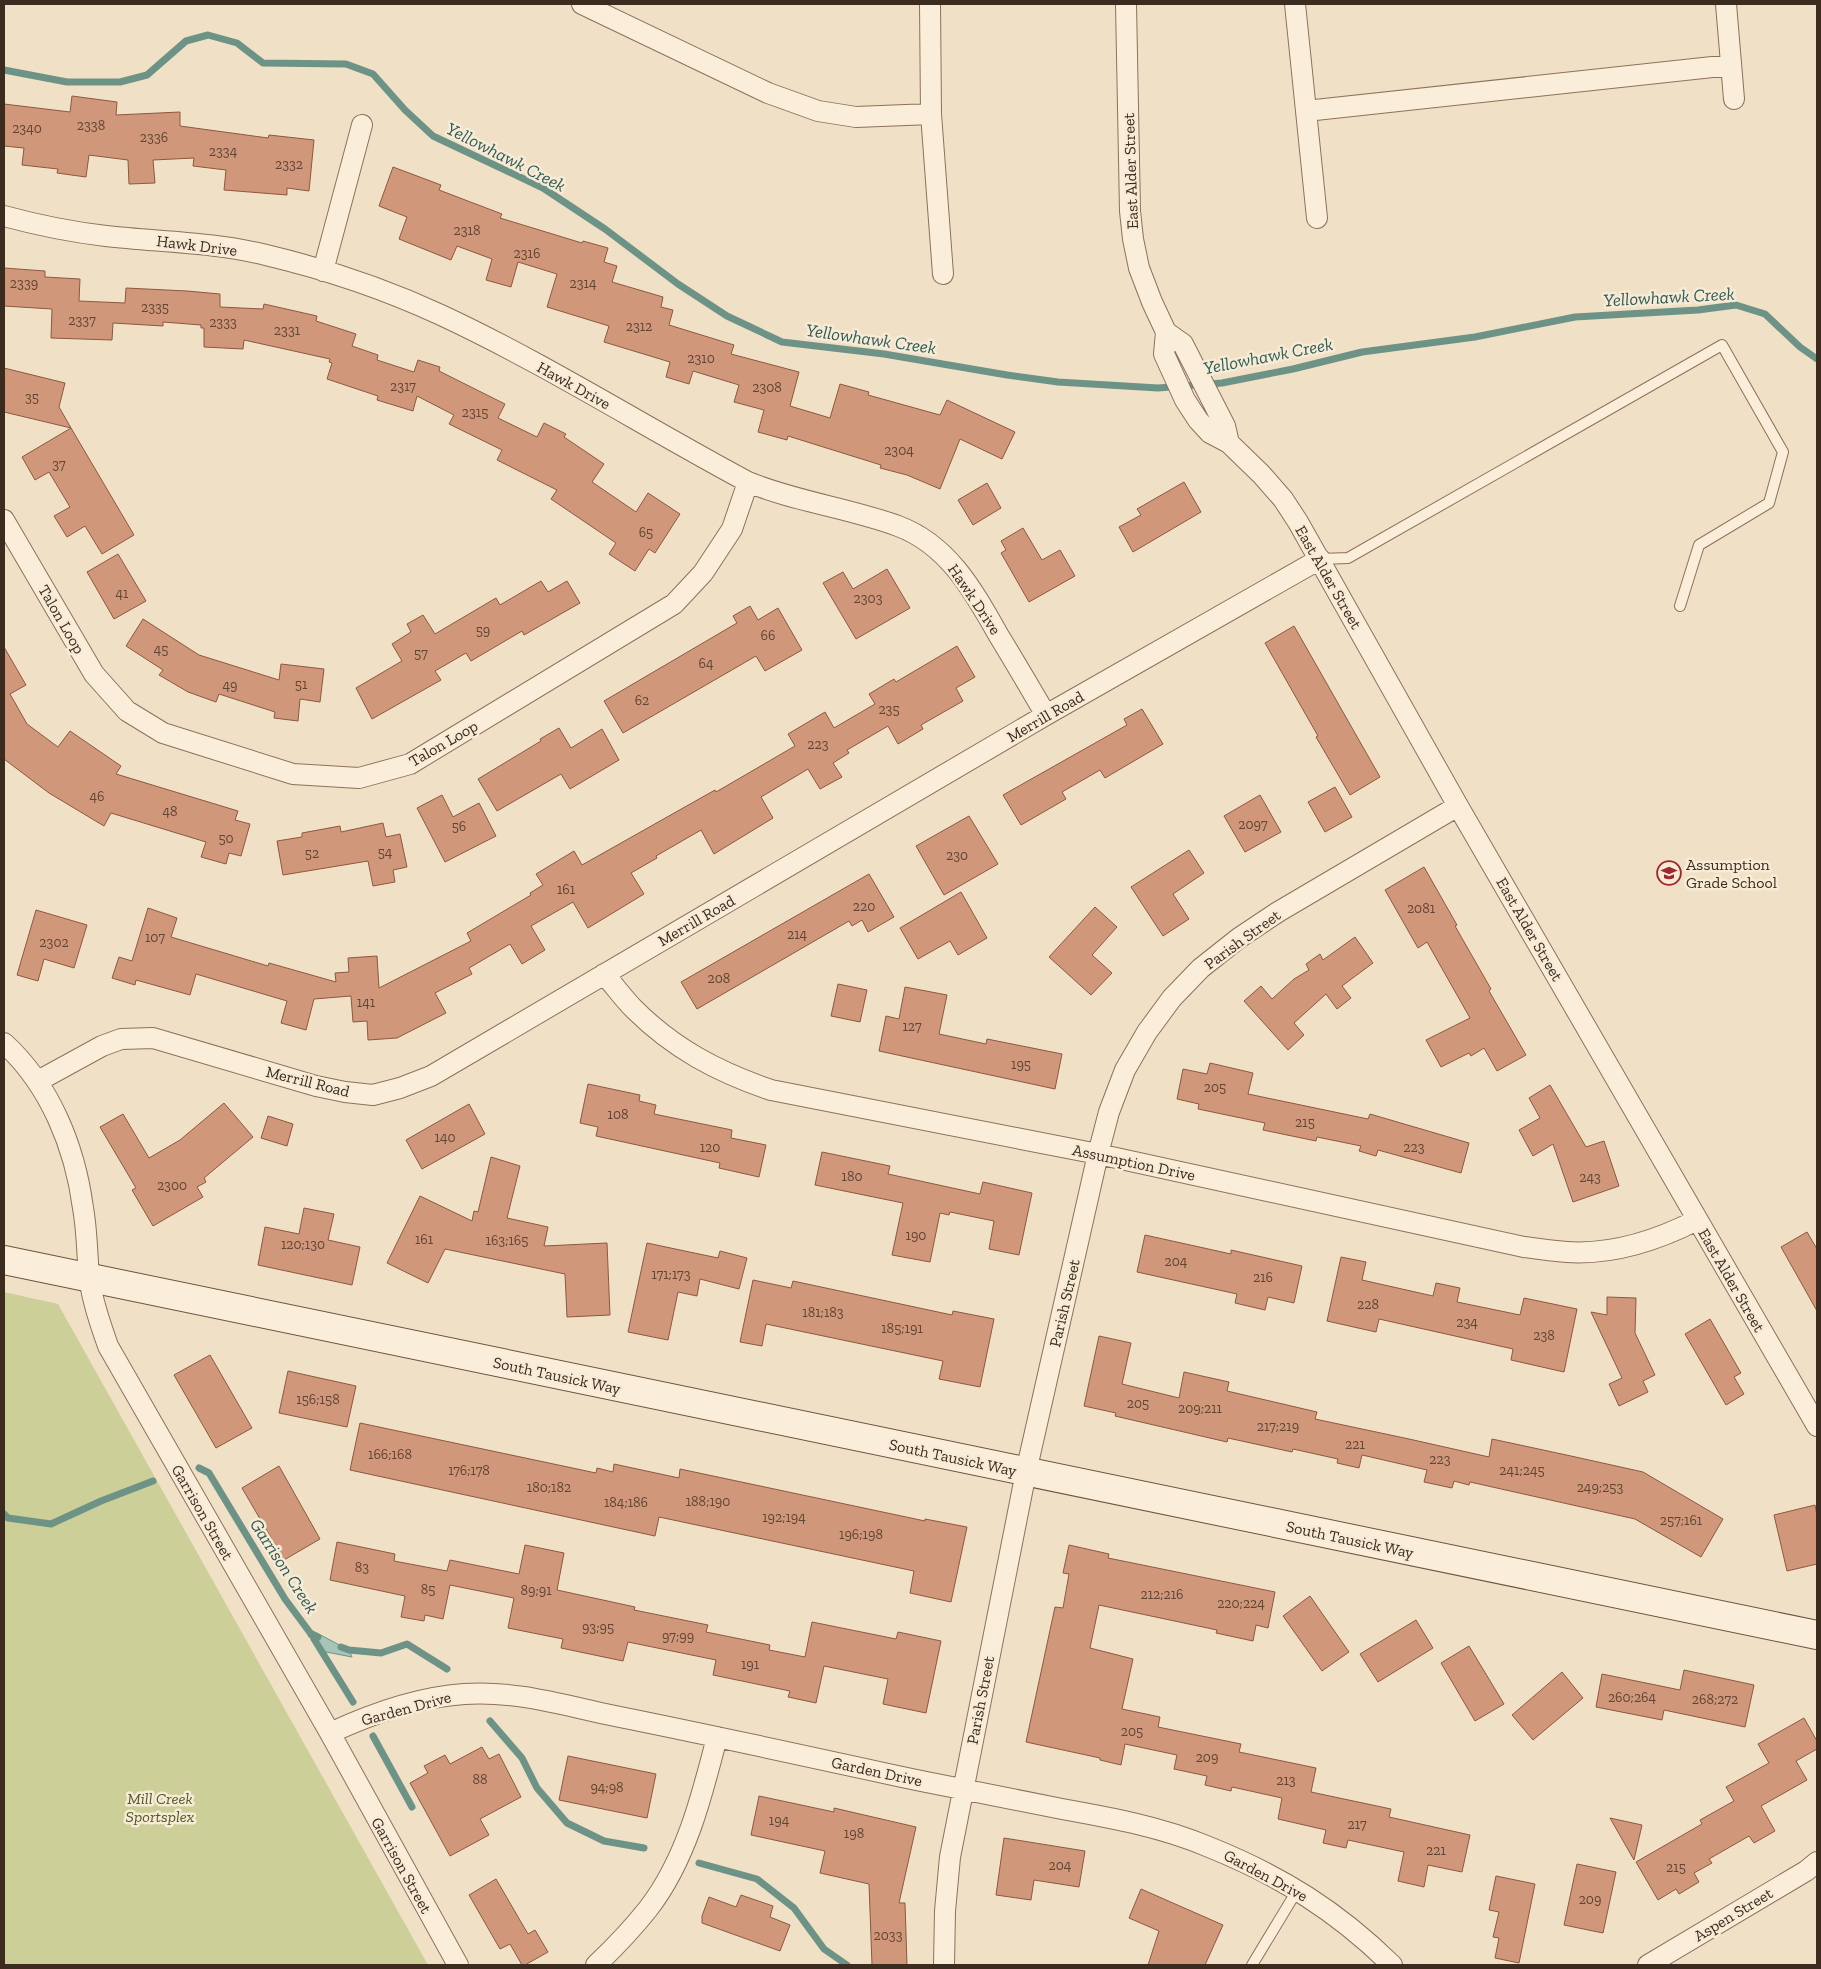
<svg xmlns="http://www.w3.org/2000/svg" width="1821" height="1969" font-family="'Zilla Slab',serif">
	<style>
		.green { fill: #cdcf99 }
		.water { fill: #a7c4b9; stroke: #6d9387 }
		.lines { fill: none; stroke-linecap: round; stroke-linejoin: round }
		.stream { stroke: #6d9387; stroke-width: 7 }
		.building { fill: #d0977a; stroke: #8d583f }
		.service-casing { stroke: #8d715b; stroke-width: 12 }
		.minor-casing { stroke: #8d715b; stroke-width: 22 }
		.secondary-casing { stroke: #6e523e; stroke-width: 30 }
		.service { stroke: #faeeda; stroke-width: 10 }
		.minor { stroke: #faeeda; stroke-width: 20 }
		.secondary { stroke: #faeeda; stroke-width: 28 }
		.labels { text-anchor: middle; stroke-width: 5; stroke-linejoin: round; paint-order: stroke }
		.number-label { font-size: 14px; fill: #614636 }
		.street-label { font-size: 16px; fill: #3c2b1f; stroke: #f7ebd6 }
		.poi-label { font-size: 16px; fill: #3c2b1f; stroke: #f7ebd6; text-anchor: start }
		.park-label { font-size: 16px; font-style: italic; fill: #505925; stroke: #f7ebd6 }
		.water-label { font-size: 18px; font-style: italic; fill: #2e5c56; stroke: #f7ebd6 }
	</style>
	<rect width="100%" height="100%" fill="#f0e0c6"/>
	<!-- green -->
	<path class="green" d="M4,1292l54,12 370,661h-424z"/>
	<!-- water -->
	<path class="water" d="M311,1630l38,20 3,7 -26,-5 -18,-16z"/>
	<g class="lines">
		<!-- stream -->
		<path class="stream" d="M4,70l63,12h53l27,-7 39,-34 22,-6 29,8 26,20 83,1 27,10 32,36 28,26 110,52 62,41 73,55 49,32 55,26 102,12 123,21 51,7 100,6 64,-5 71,-14 69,-17 113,-15 100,-20 123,-7 38,-5 29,9 35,33 17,12
			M199,1468l10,5 76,126 26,35 7,3
			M4,1514l4,4 43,6 50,-23 52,-20
			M314,1639l39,63
			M341,1647l8,3 32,3 26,-9 40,25
			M490,1721l32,37 15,30 30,35 37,18 40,7
			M373,1736l39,71
			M699,1863l58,16 37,29 30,41 23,16"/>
	</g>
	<!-- building -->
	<path class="building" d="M72,96l45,6 -1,13 64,-3v14l88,12 1,-3 45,5 -5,51 -22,-3v7l-63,-5 2,-20 -33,-4 1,-8 -41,2 2,23 -26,1 -1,-24 -39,-5 -3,22 -29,-4 1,-4 -36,-4 2,-17 -20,-2v-42l66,8z
		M393,167l48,18 -2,5 63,24 -2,4 82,25 1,-2 25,7 -4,14 13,4 -5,16 51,15 -2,10 12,3 -4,15 65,20 -3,9 68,18 -9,34 40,12 10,-34 29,8 -1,3 72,20 7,-15 68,32 -13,27 -42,-20 -20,50 -33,-14 -27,-7 1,-3 -93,-29 -1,4 -29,-8 6,-22 -30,-8 5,-17 -46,-14 -4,13 -23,-7 4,-15 -66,-20 5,-16 -62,-19 10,-33 -39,-12 -7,25 -25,-7 6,-21 -35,-13 -6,14 -52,-21 8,-22 -28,-11z
		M4,268l41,3v6l35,2 -1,22 46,2 1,-15 61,3 33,3v13l43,2 1,-5 53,12 -1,5 40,13 -4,12 26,9 -1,5 37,12 4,-12 22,7 -1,4 66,33 -7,14 39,19 7,-14 22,11 -2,3 40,27 -12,18 44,30 12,-19 32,21 -25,39 -6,-4 -14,22 -26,-17 7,-11 -65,-44 6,-9 -60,-30 5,-10 -53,-26 5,-9 -37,-19 -4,15 -36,-11 1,-4 -51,-17 5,-16 -3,-1 1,-3 -86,-19 -1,9 -39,-2v-19h-3v-3l-38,-3v4l-50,-3 -1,17 -61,-2 1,-29 -48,-3z
		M4,368l61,15 -6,24 12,21 -67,-16z
		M71,428l63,107 -32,19 -17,-28 -18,11 -13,-21 16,-9 -21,-35 -14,8 -13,-23z
		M1184,482l17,30 -68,40 -14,-25 22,-12 -4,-6z
		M987,483l14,25 -28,17 -15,-25z
		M1023,528l19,32 18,-10 15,26 -46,26 -28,-49 5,-3 -5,-9z
		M118,554l28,47 -32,18 -27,-47z
		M887,569l23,39 -54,31 -33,-56 20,-11 10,17z
		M541,581l7,11 19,-11 13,22 -56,32 -2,-4 -51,30 -5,-8 -31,18 6,9 -69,39 -16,-31 46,-27 -10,-17 19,-12 -4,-8 16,-9 12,19 61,-36 4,7z
		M750,606l8,14 20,-12 24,42 -37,21 -9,-15 -133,77 -19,-32 133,-78 -4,-7z
		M143,619l56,36 80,25 2,-16 43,5 -4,33 -20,-3 -2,22 -24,-3 1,-6 -56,-18 -3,8 -28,-10 -29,-17 4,-5 -37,-24z
		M1294,626l86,151 -30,18 -34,-58 2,-1 -53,-93z
		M957,646l18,31 -19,11 7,13 -42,24 2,4 -25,15 -10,-18 -41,24 2,3 -16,10 9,14 -22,12 -12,-20 -47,28 12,21 -59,36 -13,-24 -45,26 1,2 -26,15 13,21 -56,34 -15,-26 -42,24 14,24 -23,14 -12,-20 -41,24 3,6 -37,19 11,20 -49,25 -29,2 -1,-19 -14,1 -2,-26 -37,3 -8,31 -25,-7 6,-22 -91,-27 -6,21 -54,-15 -1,5 -23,-7 7,-21 13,4 16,-53 29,10 -6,19 97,29 1,-3 67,19 -1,-9 14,-1 -1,-14 29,-2 2,32 92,-47 -4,-8 64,-38 -1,-2 13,-8 -7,-11 38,-23 8,14 133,-75 1,2 79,-46 -7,-12 37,-22 9,16 41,-24 -6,-10 25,-15 2,3z
		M4,647l22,38 -16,9 17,30 31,23 12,-16 51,35 -5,8 122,37 -3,9 15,4 -9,32 -12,-3 -3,11 -25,-7 5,-15 -95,-29 -7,13 -55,-33 -45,-34z
		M1142,709l21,35 -58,34 -5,-8 -38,22 4,7 -45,26 -18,-30 124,-70 -3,-6z
		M559,728l12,20 31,-19 17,31 -49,29 -9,-15 -64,37 -19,-32 63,-38 -1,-2z
		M1335,787l17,30 -27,15 -17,-30z
		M442,795l11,22 26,-14 17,33 -51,26 -28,-54z
		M1260,795l21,37 -36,20 -21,-36z
		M969,816l29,48 -54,31 -28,-49z
		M383,823l3,14 14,-3 7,33 -14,3 2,12 -22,4 -5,-25 -85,14 -6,-34 25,-4v-4l38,-7 1,6z
		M1189,850l15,23 -31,21 16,25 -26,17 -32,-49z
		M1424,867l33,58 -2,1 36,63 -2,2 37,64 -29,16 -13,-23 -13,8 -2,-3 -28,14 -15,-27 44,-22 -43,-76 -9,6 -33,-58z
		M869,874l25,43 -26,15 -6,-12 -10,6 -3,-5 -152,88 -16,-27z
		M961,892l26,46 -29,17 -8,-14 -32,18 -18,-31z
		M1095,907l22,20 -25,28 20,18 -21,22 -42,-38z
		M36,910l51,15 -13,43 -30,-9 -6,22 -21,-6z
		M1355,937l18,26 -31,23 9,12 -14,11 -11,-15 -32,29 10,12 -16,15 -44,-49 17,-15 11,13 22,-20 15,-9 -3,-6 14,-10 3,6z
		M838,984l29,6 -7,32 -29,-6z
		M905,987l42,8 -8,39 47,10 1,-5 75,15 -7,35 -176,-38 7,-35 13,3z
		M1210,1063l43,10 -5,21 120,25 2,-5 99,29 -8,30 -83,-23 -2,6 -17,-5 2,-5 -44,-9 -1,4 -53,-11 2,-7 -67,-14 1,-5 -22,-5 6,-30 24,5z
		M588,1084l52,11 -1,6 17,4 -2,9 78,16 -1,8 35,7 -7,32 -40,-9 1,-5 -124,-27 2,-9 -18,-4z
		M1550,1085l36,62 18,-6 15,45 -46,16 -20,-58 -20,12 -14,-26 21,-12 -11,-20z
		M224,1103l29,34 -49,41 2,4 -9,5 6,10 -50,29 -21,-36 4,-2 -36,-61 23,-13 26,44 31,-18z
		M469,1104l16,30 -63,35 -16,-29z
		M268,1116l25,8 -6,22 -26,-8z
		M822,1152l68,14 -2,8 92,20 3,-12 49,11 -13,62 -30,-6 5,-28 -44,-9 -1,3 -9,-2 -10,49 -38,-7 11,-52 -88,-18z
		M491,1157l29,9 -13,52 41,9 -4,19 63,-3 3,72 -43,2 -2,-43 -120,-25 -17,34 -41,-20 33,-67 52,25 2,-10 4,1z
		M304,1208l30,6 -6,26 32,7 -8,38 -94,-20 7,-38 34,7z
		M1807,1232l10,17v62l-36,-64z
		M1145,1235l86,19v-4l71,16 -8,37 -26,-6 -3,13 -30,-7 2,-9 -100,-22z
		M647,1243l71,15 2,-7 27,7 -8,31 -39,-10 -3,17 -19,-4 -10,48 -40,-8z
		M1341,1257l25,5 -4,18 71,16 3,-13 24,5 -3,14 63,13 4,-17 53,11 -13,63 -53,-12 2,-11 -134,-30 -3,13 -49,-11z
		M753,1280l38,8 2,-7 159,34 1,-4 41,8 -14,68 -41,-8 4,-18 -177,-37 -4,22 -22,-4z
		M1607,1297l29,1 -1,35 20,42 -12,6 5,11 -29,14 -10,-22 13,-6 -31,-66 16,3z
		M1710,1319l31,54 -7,4 10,17 -18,11 -41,-71z
		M1099,1336l32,7 -9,41 57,14 5,-26 45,10 -2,9 90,21 -2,7 94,20 80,18 3,-18 79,17 72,16 80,47 -22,38 -66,-38 -165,-37 -1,3 -15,-4 -2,7 -28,-6 3,-12 -65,-15 -3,13 -22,-5 1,-4 -45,-10 -1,3 -64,-14 -1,4 -112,-26 1,-3 -32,-7z
		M210,1355l42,73 -36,20 -42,-73z
		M288,1371l68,15 -9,41 -68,-14z
		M360,1423l236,50 1,-5 16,4 1,-8 65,14 1,-9 245,52v-2l42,8 -16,75 -41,-9 4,-22 -255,-54 -4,19 -305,-66z
		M279,1466l41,73 -36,21 -42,-72z
		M1815,1505l2,10v49l-30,7 -13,-56z
		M337,1542l58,12 -1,7 53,10 3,-11 69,14 6,-29 39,8 -7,37 78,17 -1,3 74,15 -2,7 64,13 -1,5 36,7 7,-35 84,17 2,-7 43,9 -15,72 -43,-9 5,-25 -64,-13 -8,37 -28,-6 2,-6 -77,-16 3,-15 -88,-18 -5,19 -62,-13 2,-9 -55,-11 6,-30 -64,-13 -7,34 -18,-4 -1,6 -23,-4 4,-21 -75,-16z
		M1069,1545l40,9 -1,4 167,34 -7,36 -12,-3 -3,16 -37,-8 1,-3 -118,-25 -9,43 43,11 -11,50 38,8 -2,10 83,17 -2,8 77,16 -5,24 80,17 -2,8 81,18 -8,37 -34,-7 -4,22 -26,-6 6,-29 -56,-12 -2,8 -23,-5 3,-13 -48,-11 4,-21 -50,-11 -1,4 -26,-6 2,-9 -33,-7 3,-14 -52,-11 -4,21 -21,-5v-2l-74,-16 29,-135 8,1 6,-34 -6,-1z
		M1310,1596l39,56 -27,19 -39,-55z
		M1416,1620l17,28 -55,34 -18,-28z
		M1469,1646l35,58 -29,17 -34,-58z
		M1684,1670l70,15 -9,42 -81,-17 -2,10 -66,-13 6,-33 78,16z
		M1562,1672l21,26 -50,42 -21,-25z
		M1804,1718l13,23v8l-21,12 11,19 -46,26 14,25 -21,12 -5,-7 -40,23 3,4 -18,10 5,9 -20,12 -3,-5 -18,11 -22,-38 66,-38 -2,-4 34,-19 -8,-14 43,-24 -11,-19z
		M482,1747l7,12 10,-5 22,43 -41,22 9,16 -39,21 -40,-73 18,-10 -4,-7 21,-11 5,9z
		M568,1756l88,18 -9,44 -88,-18z
		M759,1796l75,16v-4l82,19 -17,76h6l2,62h-35l-3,-81 -49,-11 5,-22 -74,-16z
		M1610,1818l32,7 -8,35z
		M1004,1838l81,13 -6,36 -45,-7 -3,20 -35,-5z
		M1577,1864l39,8 -13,61 -39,-8z
		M1496,1876l39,8 -16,79 -24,-5 4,-20 -6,-1 6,-25 -10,-2z
		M496,1879l32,55 7,-4 13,22 -23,13h-3l-12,-21 -10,5 -31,-54z
		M1141,1889l82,36 -18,40h-57l11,-34 -30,-13z
		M741,1895l32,11 -3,11 20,8 -10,26 -78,-28v-7l7,-19 27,10z"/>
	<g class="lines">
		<!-- service casing -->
		<g class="service-casing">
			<path id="service" d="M1320,559l28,-1 374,-213 61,107 -14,51 -70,42 -19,61
				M1252,1965l46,-76"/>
		</g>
		<!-- minor casing -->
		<g class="minor-casing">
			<path id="minor" d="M582,4l186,89 50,18 38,6 75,-3
				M930,4l1,110 12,160
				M1126,4l4,207 3,28 6,29 13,34 14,30 17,12 42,82 4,17
				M1295,4l22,214
				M1726,4l8,95
				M1306,111l425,-46
				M4,216c33,9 68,16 102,20 53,6 108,6 160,19 59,14 119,34 175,60 105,49 204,112 307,167 49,20 101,26 150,44 51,19 76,66 101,110 16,26 31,52 47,79
				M323,271l39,-146
				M1166,332l-2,22 21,46 13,20 12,13 19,10 32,31 22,25 15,23 160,284 359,620
				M4,520l90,154 33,37 36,22 130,41 66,4 51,-14 264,-160 29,-31 29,-44 16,-47
				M604,974c10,11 19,24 30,35 40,40 84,63 137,81l327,64 426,93c14,2 28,4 43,5 46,3 89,-11 130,-32
				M4,1043c46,42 71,104 79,165 4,22 4,45 6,68 3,24 11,47 19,70l222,387 128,232
				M38,1081l64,-35 19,-7 32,-1 163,48 29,6 28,3 27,-7 31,-12 615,-361 274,-156
				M330,1733c41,-19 88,-36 134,-39 50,-4 102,12 151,22 95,19 191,40 287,61 53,11 106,21 160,32 50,9 100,18 147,38 72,29 128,64 183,118
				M596,1965c18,-17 36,-36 52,-56 38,-49 54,-113 69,-172
				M944,1965l1,-54 5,-54 76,-385 72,-318 11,-42 16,-42 22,-38 25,-34 29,-30 38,-30 39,-26 180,-106
				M1648,1965l158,-94 11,-9"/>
		</g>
		<!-- secondary casing -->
		<g class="secondary-casing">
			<path id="secondary" d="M4,1260l1813,375"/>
		</g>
		<!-- service -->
		<use href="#service" class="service"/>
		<!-- minor -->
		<use href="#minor" class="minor"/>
		<!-- secondary -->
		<use href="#secondary" class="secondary"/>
	</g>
	<!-- icons -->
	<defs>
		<g id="school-ring" transform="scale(1.25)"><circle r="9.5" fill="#f7ebd6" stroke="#9e2832" stroke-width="1.5"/><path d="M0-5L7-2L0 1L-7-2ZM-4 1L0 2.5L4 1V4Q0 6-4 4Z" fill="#9e2832"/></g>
	</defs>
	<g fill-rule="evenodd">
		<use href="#school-ring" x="1669" y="873"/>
	</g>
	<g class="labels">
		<!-- number labels -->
		<g class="number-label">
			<text x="91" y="130">2338</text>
			<text x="27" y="133">2340</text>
			<text x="154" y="142">2336</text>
			<text x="223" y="156">2334</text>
			<text x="289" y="169">2332</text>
			<text x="467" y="235">2318</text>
			<text x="527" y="258">2316</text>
			<text x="24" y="288">2339</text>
			<text x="583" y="288">2314</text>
			<text x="155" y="312">2335</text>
			<text x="82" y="325">2337</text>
			<text x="223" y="327">2333</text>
			<text x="639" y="331">2312</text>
			<text x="287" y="335">2331</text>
			<text x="701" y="363">2310</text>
			<text x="403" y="391">2317</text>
			<text x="767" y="392">2308</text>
			<text x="32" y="402">35</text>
			<text x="475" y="417">2315</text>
			<text x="899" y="455">2304</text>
			<text x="59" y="469">37</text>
			<text x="646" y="537">65</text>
			<text x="122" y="598">41</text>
			<text x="868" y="603">2303</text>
			<text x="483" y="635">59</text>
			<text x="768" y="640">66</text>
			<text x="161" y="654">45</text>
			<text x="421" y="658">57</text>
			<text x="706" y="668">64</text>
			<text x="301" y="689">51</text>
			<text x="230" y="690">49</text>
			<text x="642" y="705">62</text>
			<text x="889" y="714">235</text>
			<text x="818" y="749">223</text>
			<text x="97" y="801">46</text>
			<text x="170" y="816">48</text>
			<text x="1253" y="829">2097</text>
			<text x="459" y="831">56</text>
			<text x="226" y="843">50</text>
			<text x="385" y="857">54</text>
			<text x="312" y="858">52</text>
			<text x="957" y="860">230</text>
			<text x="566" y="894">161</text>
			<text x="864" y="911">220</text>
			<text x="1421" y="913">2081</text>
			<text x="797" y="939">214</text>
			<text x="155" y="942">107</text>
			<text x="54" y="947">2302</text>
			<text x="719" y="983">208</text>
			<text x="366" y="1007">141</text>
			<text x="912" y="1031">127</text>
			<text x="1021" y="1069">195</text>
			<text x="1215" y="1092">205</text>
			<text x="618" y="1119">108</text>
			<text x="1305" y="1127">215</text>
			<text x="445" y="1142">140</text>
			<text x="710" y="1152">120</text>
			<text x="1414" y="1152">223</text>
			<text x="852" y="1181">180</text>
			<text x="1590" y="1182">243</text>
			<text x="172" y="1190">2300</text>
			<text x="916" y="1240">190</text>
			<text x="424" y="1244">161</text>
			<text x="507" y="1245">163;165</text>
			<text x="303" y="1249">120;130</text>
			<text x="1176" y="1266">204</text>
			<text x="671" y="1279">171;173</text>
			<text x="1263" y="1282">216</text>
			<text x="1368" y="1309">228</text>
			<text x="823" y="1317">181;183</text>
			<text x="1467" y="1327">234</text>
			<text x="902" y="1333">185;191</text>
			<text x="1544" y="1340">238</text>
			<text x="318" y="1404">156;158</text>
			<text x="1138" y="1408">205</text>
			<text x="1200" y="1413">209;211</text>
			<text x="1278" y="1431">217;219</text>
			<text x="1355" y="1449">221</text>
			<text x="390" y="1459">166;168</text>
			<text x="1440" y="1464">223</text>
			<text x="469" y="1475">176;178</text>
			<text x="1522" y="1475">241;245</text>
			<text x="549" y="1492">180;182</text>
			<text x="1600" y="1492">249;253</text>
			<text x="708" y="1506">188;190</text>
			<text x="626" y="1507">184;186</text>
			<text x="784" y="1522">192;194</text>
			<text x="1681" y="1525">257;161</text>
			<text x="861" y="1539">196;198</text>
			<text x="362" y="1572">83</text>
			<text x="428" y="1594">85</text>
			<text x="536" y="1595">89;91</text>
			<text x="1162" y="1599">212;216</text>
			<text x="1241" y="1608">220;224</text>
			<text x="598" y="1632">93;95</text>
			<text x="678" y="1641">97;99</text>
			<text x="750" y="1669">191</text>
			<text x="1632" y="1702">260;264</text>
			<text x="1715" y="1704">268;272</text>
			<text x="1132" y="1736">205</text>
			<text x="1207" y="1762">209</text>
			<text x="480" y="1784">88</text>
			<text x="1286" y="1785">213</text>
			<text x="607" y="1792">94;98</text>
			<text x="779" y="1825">194</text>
			<text x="1357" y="1829">217</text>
			<text x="854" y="1838">198</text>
			<text x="1436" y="1855">221</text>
			<text x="1060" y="1870">204</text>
			<text x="1676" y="1872">215</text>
			<text x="1590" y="1904">209</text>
			<text x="888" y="1940">2033</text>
		</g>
		<!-- street labels -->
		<g class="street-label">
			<text transform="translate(1130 171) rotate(-92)" y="6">East Alder Street</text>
			<text transform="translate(197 245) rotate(7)" y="6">Hawk Drive</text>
			<text transform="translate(574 385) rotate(29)" y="6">Hawk Drive</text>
			<text transform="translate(1329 577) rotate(60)" y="6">East Alder Street</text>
			<text transform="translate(975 599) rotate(56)" y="6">Hawk Drive</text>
			<text transform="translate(62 619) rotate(60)" y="6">Talon Loop</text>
			<text transform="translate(1045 716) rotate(-30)" y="6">Merrill Road</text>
			<text transform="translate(443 743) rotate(-30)" y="6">Talon Loop</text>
			<text transform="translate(696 920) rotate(-30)" y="6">Merrill Road</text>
			<text transform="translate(1530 929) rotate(60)" y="6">East Alder Street</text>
			<text transform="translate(1242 939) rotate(-36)" y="6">Parish Street</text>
			<text transform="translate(308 1081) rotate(14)" y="6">Merrill Road</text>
			<text transform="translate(1134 1162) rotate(12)" y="6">Assumption Drive</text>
			<text transform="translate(1732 1280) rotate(60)" y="6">East Alder Street</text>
			<text transform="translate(1064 1303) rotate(-77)" y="6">Parish Street</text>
			<text transform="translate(557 1375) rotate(12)" y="6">South Tausick Way</text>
			<text transform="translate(953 1457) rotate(12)" y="6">South Tausick Way</text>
			<text transform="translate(203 1512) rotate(60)" y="6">Garrison Street</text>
			<text transform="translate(1350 1539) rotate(12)" y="6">South Tausick Way</text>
			<text transform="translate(980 1700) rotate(-79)" y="6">Parish Street</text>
			<text transform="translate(406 1708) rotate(-15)" y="6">Garden Drive</text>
			<text transform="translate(877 1771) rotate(12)" y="6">Garden Drive</text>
			<text transform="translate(402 1865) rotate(61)" y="6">Garrison Street</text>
			<text transform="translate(1266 1875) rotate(28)" y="6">Garden Drive</text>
			<text transform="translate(1733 1914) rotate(-31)" y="6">Aspen Street</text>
		</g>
		<!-- poi labels -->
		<g class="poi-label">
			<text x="1686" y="870">Assumption<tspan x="1686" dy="18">Grade School</tspan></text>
		</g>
		<!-- park labels -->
		<g class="park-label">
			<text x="160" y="1804">Mill Creek<tspan x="160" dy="18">Sportsplex</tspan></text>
		</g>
		<!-- water labels -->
		<g class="water-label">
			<text transform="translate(506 157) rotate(27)" y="6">Yellowhawk Creek</text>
			<text transform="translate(1669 297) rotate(-3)" y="6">Yellowhawk Creek</text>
			<text transform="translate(871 339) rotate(8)" y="6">Yellowhawk Creek</text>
			<text transform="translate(1268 356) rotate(-11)" y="6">Yellowhawk Creek</text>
			<text transform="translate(284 1566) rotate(57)" y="6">Garrison Creek</text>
		</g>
	</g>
	<!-- border -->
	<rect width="1821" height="1969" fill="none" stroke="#3c2b1f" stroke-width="10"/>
</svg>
